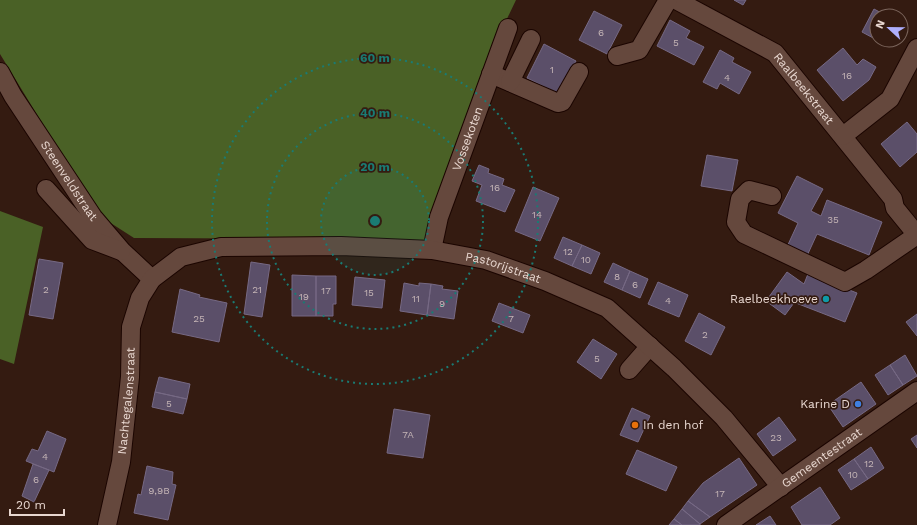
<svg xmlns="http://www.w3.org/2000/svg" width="917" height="525" font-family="'Work Sans',sans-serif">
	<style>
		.forest { fill: #4a6126 }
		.building { fill: #5b4f69; stroke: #766984 }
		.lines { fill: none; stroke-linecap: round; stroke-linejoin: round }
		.minor-casing { stroke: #1b0500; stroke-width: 20 }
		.minor { stroke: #65483d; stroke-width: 18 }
		.ring { fill: none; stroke: #1a7b73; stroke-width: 2; stroke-dasharray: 2 4 }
		.culture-dot { fill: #0f9aa8; stroke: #341b11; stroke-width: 1.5 }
		.shop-dot { fill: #3f7fe0; stroke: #341b11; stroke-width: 1.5 }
		.food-dot { fill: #e8710a; stroke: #341b11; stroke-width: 1.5 }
		.labels { text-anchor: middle; stroke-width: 3.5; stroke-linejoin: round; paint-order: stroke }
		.number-label { font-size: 10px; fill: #c5b5b6 }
		.street-label { font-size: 12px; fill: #e8d7d0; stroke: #341b11 }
		.poi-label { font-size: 12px; fill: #e8d7d0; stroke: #341b11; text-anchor: end }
		.centre { fill: #1a7b73; stroke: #341b11; stroke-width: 2 }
		.ring-label { font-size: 12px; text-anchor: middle; font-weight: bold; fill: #1a7b73; stroke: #341b11; stroke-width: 3.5; stroke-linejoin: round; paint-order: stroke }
	</style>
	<rect width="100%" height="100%" fill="#341b11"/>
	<!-- forest -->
	<path class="forest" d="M0,0h516l-24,50 -66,192 -78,-3 -214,-1 -28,-18 -34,-48 -72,-118z
		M0,211l43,16 -29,137 -14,-5z"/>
	<!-- building -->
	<path class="building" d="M734,0h12l-3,5z
		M874,9l13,7h-10v24l-15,-8z
		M594,11l28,14 -15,29 -28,-14z
		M670,20l20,11 -4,7 18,9 -10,18 -37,-19z
		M877,40h14l-3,6z
		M544,44l32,17 -17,33 -32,-16z
		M843,48l14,17 6,-6 13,8 -7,13 -26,21 -26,-31z
		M720,50l14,8 -2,4 19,10 -12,22 -19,-11 -3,6 -14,-7z
		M907,122l10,12v18l-17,15 -19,-23z
		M707,155l31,5 -6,31 -31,-5z
		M479,165l10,4 -1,4 16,6 -2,6 13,5 -10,22 -29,-11 6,-16 -10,-4z
		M797,176l26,13 -12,22 10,5 6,-16 55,22 -13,33 -52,-21 -11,24 -20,-9 12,-26 -20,-10z
		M533,187l26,11 -19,43 -25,-10z
		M563,237l19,8 -10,21 -18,-8z
		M582,245l18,8 -9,21 -19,-8z
		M39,259l24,4 -10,56 -24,-4z
		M251,262l19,3 -8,52 -18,-3z
		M613,263l17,8 -8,19 -18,-8z
		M630,271l18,8 -8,19 -18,-8z
		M787,272l17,12 4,-10 49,19 -12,29 -49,-19 3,-7 -14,19 -19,-14z
		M292,275l24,1v40h-24z
		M316,276h20v28h-3v12h-17z
		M355,277l30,3 -3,28 -30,-3z
		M658,282l30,13 -9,22 -31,-13z
		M404,283l15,3v-3l12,1 -4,31 -27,-4z
		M431,284l12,2 -1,3 16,2 -4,28 -27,-4z
		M180,289l20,6 -1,2 28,6 -8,39 -47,-10z
		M499,303l31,12 -7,18 -31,-12z
		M699,313l26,14 -14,28 -26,-14z
		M917,314v22l-11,-14z
		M593,339l24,15 -16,25 -24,-17z
		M905,355l12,21 -14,9 -13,-20z
		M890,365l13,20 -15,10 -13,-20z
		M159,377l31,7 -3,15 -32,-7z
		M861,382l15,22 -33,23 -15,-22z
		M155,392l32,7 -4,15 -31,-7z
		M632,408l18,8 -12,26 -18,-7z
		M394,409l36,6 -7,43 -36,-5z
		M779,417l17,23 -23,16 -16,-22z
		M47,431l19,8 -12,33 -28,-11 6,-12 6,2z
		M917,435v13l-6,-9z
		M871,447l13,21 -16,11 -14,-20z
		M637,450l40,17 -11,24 -40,-17z
		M739,458l18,27 -47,32 -22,-16 15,-18z
		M854,459l14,20 -17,11 -13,-20z
		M33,464l16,6 -15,32 -12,-6z
		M147,466l26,6 -1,12 4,1 -8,35 -34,-7 4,-19 3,1z
		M820,487l20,31 -10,7h-28l-11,-18z
		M688,501l22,16 -10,7 -18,-15z
		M682,509l18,15v1h-18l-8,-6z
		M770,516l6,9h-20z
		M674,519l8,6h-13z"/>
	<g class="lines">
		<!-- minor casing -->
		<g class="minor-casing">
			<g id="minor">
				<path id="s1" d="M676,0l99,53 118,146 2,9 22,27"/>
				<path d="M617,56l22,-6 29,-50"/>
				<path id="s2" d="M0,72l13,24 80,121 29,34 30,28"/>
				<path d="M491,74l67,29 4,-1 17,-30"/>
				<path d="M510,82l21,-43"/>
				<path d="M843,136l47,-37 27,-51"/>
				<path d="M46,189l46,51 29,11"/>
				<path d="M772,196l-23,-6 -9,9 -4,23 8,12 101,48 21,-12 51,-35"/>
				<path id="s3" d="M432,250l7,-33 69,-189"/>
				<path d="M629,370l21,-24"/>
				<path id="s4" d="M107,525l14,-63 9,-85 1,-50 9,-29 12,-19 29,-22 40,-10 120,-1 91,4 54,10 59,21 62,27 67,60 50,50 57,69"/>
				<path id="s5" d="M726,525l191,-134"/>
			</g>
		</g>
		<!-- minor -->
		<use href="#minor" class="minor"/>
	</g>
	<!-- distance rings -->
	<circle cx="375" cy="221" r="54" fill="#1a7b73" fill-opacity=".12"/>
	<g class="ring">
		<circle cx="375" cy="221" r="54"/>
		<circle cx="375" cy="221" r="108"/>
		<circle cx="375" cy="221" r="163"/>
	</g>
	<!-- markers -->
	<circle class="culture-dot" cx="826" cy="299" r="4"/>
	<circle class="shop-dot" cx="858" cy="404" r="4"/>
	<circle class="food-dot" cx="635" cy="425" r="4"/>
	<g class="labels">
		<!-- number labels -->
		<g class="number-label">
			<text x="601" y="36">6</text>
			<text x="676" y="46">5</text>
			<text x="552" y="73">1</text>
			<text x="847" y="79">16</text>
			<text x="727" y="81">4</text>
			<text x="495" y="191">16</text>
			<text x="537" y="218">14</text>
			<text x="833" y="223">35</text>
			<text x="568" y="255">12</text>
			<text x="586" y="263">10</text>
			<text x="617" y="280">8</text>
			<text x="635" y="288">6</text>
			<text x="46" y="293">2</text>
			<text x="257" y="293">21</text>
			<text x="326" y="294">17</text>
			<text x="369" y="296">15</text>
			<text x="304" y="300">19</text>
			<text x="416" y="302">11</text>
			<text x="668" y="304">4</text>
			<text x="442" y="307">9</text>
			<text x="199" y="322">25</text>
			<text x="511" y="322">7</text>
			<text x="705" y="338">2</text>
			<text x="597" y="362">5</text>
			<text x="169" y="407">5</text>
			<text x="408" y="438">7A</text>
			<text x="776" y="441">23</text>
			<text x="45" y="460">4</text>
			<text x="869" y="467">12</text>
			<text x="853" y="478">10</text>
			<text x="36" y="483">6</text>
			<text x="159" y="494">9,9B</text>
			<text x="720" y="497">17</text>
		</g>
		<!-- street labels -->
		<g class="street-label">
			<text dy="4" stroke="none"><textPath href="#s1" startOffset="158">Raalbeekstraat</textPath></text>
			<text dy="4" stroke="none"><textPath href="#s3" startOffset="117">Vossekoten</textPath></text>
			<text dy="4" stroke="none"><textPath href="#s2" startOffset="129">Steenveldstraat</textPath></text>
			<text dy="4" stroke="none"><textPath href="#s4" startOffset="615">Pastorijstraat</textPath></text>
			<text dy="4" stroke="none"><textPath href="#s4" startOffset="126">Nachtegalenstraat</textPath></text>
			<text dy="4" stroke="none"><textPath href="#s5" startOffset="117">Gemeentestraat</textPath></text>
		</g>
		<!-- poi labels -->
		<g class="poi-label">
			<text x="818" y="303">Raelbeekhoeve</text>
			<text x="850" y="408">Karine D</text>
			<text x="643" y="429" text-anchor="start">In den hof</text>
		</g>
	</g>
	<circle cx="375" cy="221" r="6" class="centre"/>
	<g class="ring-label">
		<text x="375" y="62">60 m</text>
		<text x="375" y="117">40 m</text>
		<text x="375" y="171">20 m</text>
	</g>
	<!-- north arrow -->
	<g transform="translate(889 28) rotate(292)"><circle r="19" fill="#341b11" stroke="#7c665d"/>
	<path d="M0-3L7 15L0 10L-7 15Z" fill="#aeaefb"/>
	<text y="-6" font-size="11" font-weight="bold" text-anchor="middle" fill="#e8d7d0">N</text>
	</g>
	<!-- scale -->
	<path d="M10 509v6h54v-6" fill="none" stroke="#e8d7d0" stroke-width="2"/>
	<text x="16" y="509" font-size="12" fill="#e8d7d0" stroke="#341b11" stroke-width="3" paint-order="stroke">20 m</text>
</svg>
